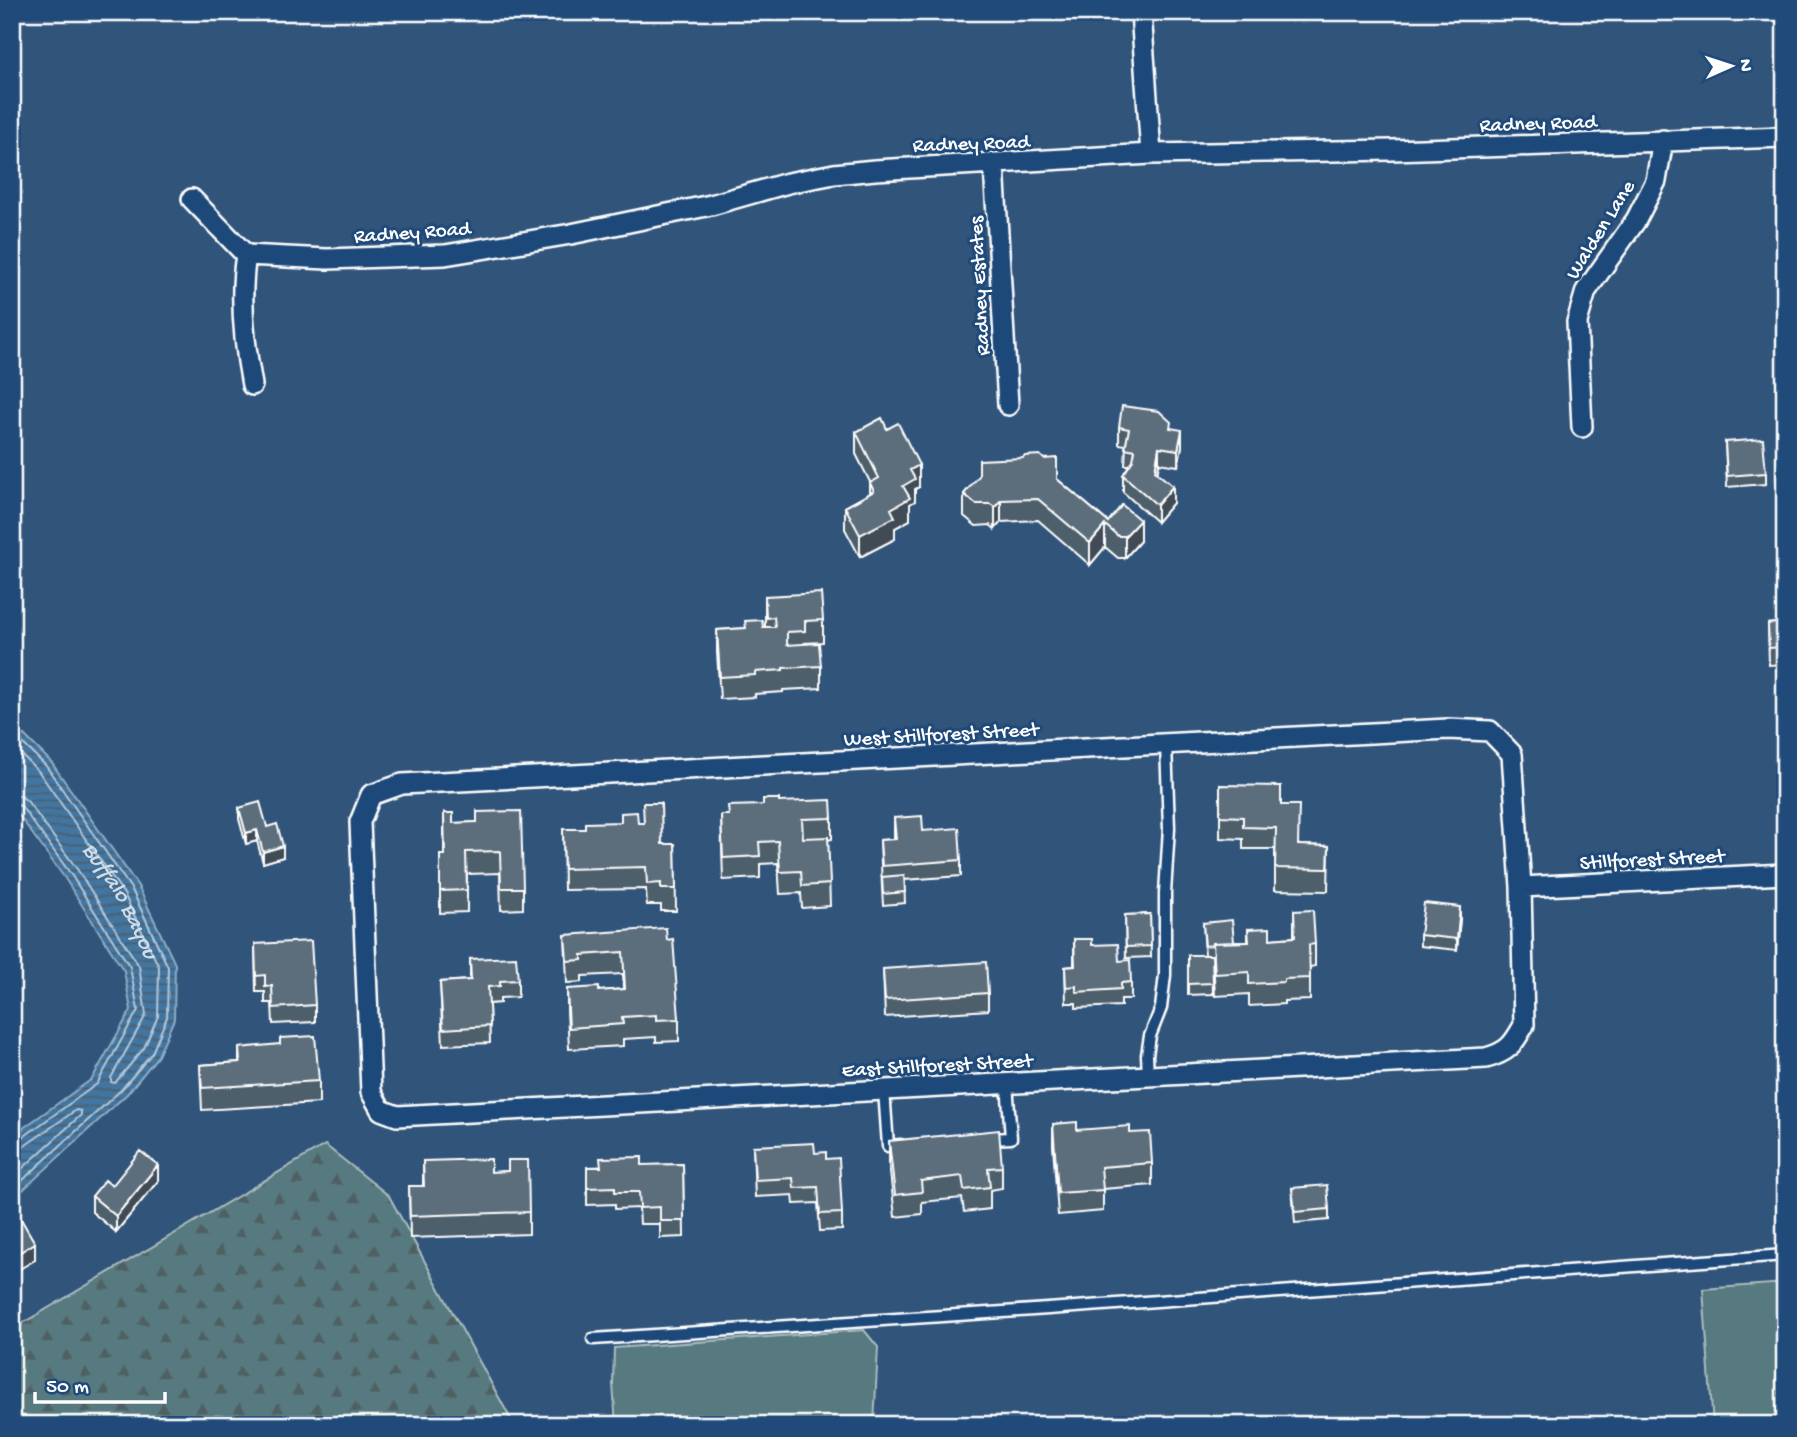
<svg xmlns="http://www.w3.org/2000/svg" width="1797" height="1437" font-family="'Gochi Hand',sans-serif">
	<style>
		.forest { fill: url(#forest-firs); stroke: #aabcbf; stroke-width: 2 }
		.pitch { fill: #567a7f; stroke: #aabcbf; stroke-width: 2 }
		.water { fill: url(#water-rules); stroke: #8eacc5; stroke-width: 2 }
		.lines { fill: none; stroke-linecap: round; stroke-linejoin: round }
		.shore { stroke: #b3c8d9; stroke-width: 2 }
		.lane-casing { stroke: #fff; stroke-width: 15 }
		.street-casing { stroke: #fff; stroke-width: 24 }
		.lane { stroke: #1f4a7a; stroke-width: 10 }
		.street { stroke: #1f4a7a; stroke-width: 19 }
		.wall { fill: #4e5e6b; stroke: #fff; stroke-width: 2 }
		.shaded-wall { fill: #404c57; stroke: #fff; stroke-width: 2 }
		.building { fill: #5b6d7c; stroke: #fff; stroke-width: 2 }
		.labels { text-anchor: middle; stroke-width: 6; stroke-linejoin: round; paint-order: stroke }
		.street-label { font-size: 21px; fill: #fff; stroke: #1f4a7a }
		.water-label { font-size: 23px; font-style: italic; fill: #d0dce7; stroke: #1f4a7a }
	</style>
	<defs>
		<pattern id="forest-firs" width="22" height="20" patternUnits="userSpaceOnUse" patternTransform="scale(1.75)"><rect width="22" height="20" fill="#567a7f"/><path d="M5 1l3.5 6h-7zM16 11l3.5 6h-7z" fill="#506163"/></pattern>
		<pattern id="water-rules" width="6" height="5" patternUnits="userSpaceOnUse" patternTransform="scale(1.75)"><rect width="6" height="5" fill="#42759f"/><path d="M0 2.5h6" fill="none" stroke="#485e71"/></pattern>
	</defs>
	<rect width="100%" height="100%" fill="#31547b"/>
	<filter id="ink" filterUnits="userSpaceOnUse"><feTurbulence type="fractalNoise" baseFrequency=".0143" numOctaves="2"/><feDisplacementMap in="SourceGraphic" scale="14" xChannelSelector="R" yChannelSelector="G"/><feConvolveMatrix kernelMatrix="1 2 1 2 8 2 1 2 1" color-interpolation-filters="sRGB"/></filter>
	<g filter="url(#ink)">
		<!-- forest -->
		<path class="forest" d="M325,1145l64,51 125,229h-502v-101l4,3z"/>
		<!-- pitch -->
		<path class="pitch" d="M1785,1283v142h-72l-10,-136z
			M864,1330l14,17 -4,78h-258l-3,-41 1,-36z"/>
		<!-- water -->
		<path class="water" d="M12,723l39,39 87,124 37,78 -1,55 -16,37 -31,38 -115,106v-64l80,-57 39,-69 -7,-39 -60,-94 -52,-71z"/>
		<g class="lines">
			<!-- shore -->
			<g class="shore">
				<path d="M12,733l34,33 86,124 36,77 -1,50 -15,36 -30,36 -110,101"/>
				<path id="s1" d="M12,745l27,27 85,122 35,73 -1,49 -14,32 -29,35 -4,-1v-4l35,-63 -7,-49 -62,-97 -49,-67 -7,-6 -9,-2"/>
				<path d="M12,803l9,3 49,67 60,94 8,43 -41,74 -78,56 -7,1"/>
				<path d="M12,1150l11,-3 53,-37 5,1v4l-69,63"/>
			</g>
			<!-- lane casing -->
			<g class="lane-casing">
				<path id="lane" d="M1148,1076l-1,-21 3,-19 11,-28 4,-33v-82l4,-65 -3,-84
					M884,1090l4,56 13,-1
					M989,1139l22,-1 -4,-55
					M593,1339l455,-30 737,-54"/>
			</g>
			<!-- street casing -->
			<g class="street-casing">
				<path id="street" d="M1141,12l10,142
					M994,165l14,240
					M192,199l54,56 81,4 118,-4 126,-21 140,-29 77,-22 46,-9 41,-4 276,-16 241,-4 393,-13
					M246,255c-7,43 -2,88 6,130
					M1582,427l-5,-105 9,-31 50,-71 20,-39 7,-41
					M1448,729l42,2 22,23 9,133 3,138c-11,20 -16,27 -38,33l-1089,58 -16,-6 -10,-18 -11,-270 11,-27 31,-11z
					M1521,887l264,-13"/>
			</g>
			<!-- lane -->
			<use href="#lane" class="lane"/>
			<!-- street -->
			<use href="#street" class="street"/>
		</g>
		<!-- wall -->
		<path class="wall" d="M1119,427l52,1 11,18 -4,20 -19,-3 -2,10 16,30 -16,19 -34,-30v-17l6,-10h-4l1,-20 -7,-1z
			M856,432l63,55 -4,2v12l-5,3v16l-15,8v11l-35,18 -15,-28v-22l25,-13v-12l-14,-28z
			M1725,442l41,31v11l-39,3z
			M979,460l78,19 51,43 32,19 -15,17h-7l-13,-11 -15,18 -52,-45 -37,2 -6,7 -5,-4 -14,1 -12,-10v-22l15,-17z
			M765,596l58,24v22l-18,1 16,23v22l-38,2v2l-28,2v3l-35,2 -3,-47v-22l48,-3z
			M1785,622v66h-1l-1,-24 -14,1 -1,-41z
			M1220,785l61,20 18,40 30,1 -1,45 -53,-1v-41h-32v-10l-23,-1z
			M779,802l53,16v21l-4,1 2,66 -28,2 -1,-15 -21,1 -2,-31 -18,1v14l-37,2 -2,-65h7l35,-10z
			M239,808l28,19 16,30 -20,6 -6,-22 -11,3 -7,-25z
			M477,812l46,76v21l-22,1 -1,-37 -33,1v38l-27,1v-58h4v-42l9,10 24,-1z
			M894,818l29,13 38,29v16l-57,4 1,23 -22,2 -1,-17 -2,-48 14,-1z
			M638,823l24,21h13l1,67h-15v-6h-14l-1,-16 -82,1 -1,-61h22z
			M1294,911l21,33v22l-5,1v33l-26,1v3l-35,2v-12l-34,2 -2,-39h-1l1,37 -25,1v-40h17l-2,-32 31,19h14v-13l22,10 24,-2z
			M1150,914l1,43 -25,1 -1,-43z
			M1460,918l-3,32 -37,-4v-11z
			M565,935l102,5 12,79v22l-23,1v-5l-33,2v7l-54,3 -2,-38v-22l32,2 25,-2 -1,-15 -41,2v6l-15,1z
			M1074,939l18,6 27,16 12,21v17h-10v7l-45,2v-5h-10l-1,-36 9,-1z
			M255,944l60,61v17l-42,2 -1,-21h-7v-11h-9z
			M470,959l48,21v17l-18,1v5l-11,1 1,39 -47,2 -3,-63 30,-2z
			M883,969l105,24v17l-103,7z
			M239,1048l80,33v22l-117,7 -2,-45 39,-3z
			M1053,1124l24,6 53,3 22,30v22l-49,4v22l-45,4 -5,-69z
			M889,1141l113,26v21l-12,2v19l-26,3 -2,-14 -40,4v12l-27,3 -6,-54z
			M753,1146l62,7 11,6 16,54v17l-22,1 -2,-28 -24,1 -1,-9 -38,2z
			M508,1160l21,52v22l-119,4 -1,-52h14v-25l68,11 17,-1z
			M683,1164l1,73 -24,1v-14h-20l-1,-16 -24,1v-5l-28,1v-38z
			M158,1181l-42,51 -24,-20v-16l20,-10z
			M1292,1188l37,21v11l-34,3z"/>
		<!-- shaded-wall -->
		<path class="shaded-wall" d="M1182,430v16l-4,20v-16z
			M1159,447v16l-4,24v-16z
			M919,465v22l-4,2v12l-5,3v16l-15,8v11l-35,18v-22l31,-26 12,-23 7,-16z
			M1173,486v17l-16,19v-17z
			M1001,500v22l-6,7v-22z
			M1140,520v21l-15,17v-22z
			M1105,525v22l-15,18v-22z
			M257,830v11l-11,3v-11z
			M283,846v11l-20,6v-11z
			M1460,907v11l-3,32v-11z
			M158,1165v16l-42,51v-16z
			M35,1243v17l-17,10v16l-6,4v-33z"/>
		<!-- building -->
		<path class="building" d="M1122,406l37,5 12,11 -1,6 12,2 -4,20 -19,-3 -4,24 18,15 -16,19 -34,-30 10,-15 2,-10 -10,-2 4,-19 -10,-2z
			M882,418l5,11 11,-6 21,42 -9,5 5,9 -12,7 7,12 -19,11 4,8 -35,18 -15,-28 29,-16 -4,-8 9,-5 -23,-46z
			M1763,439l3,34 -39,3 -2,-34z
			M1040,455l4,4 13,-1v21l51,43 14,-17 18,15 -15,16h-7l-13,-11 -15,18 -52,-44 -37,1 -6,7 -5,-3h-14l-12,-10 15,-18v-16l44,-2 2,-2z
			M821,593l2,27 -18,1v10l-18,1v13l32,-2 2,23 -38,2v2l-28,2v3l-35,2 -3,-47 29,-2 -1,-7 17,-1 1,7h12l-1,-10 -8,1 -1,-22z
			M1785,622v49h-1l-1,-24 -14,1 -1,-24z
			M1220,785l61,1v19h18l-1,40 31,1 -1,23 -53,-1 1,-40 -33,-1v-10l-23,-1z
			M763,799h16v3l52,-2 1,18 -30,1 1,19 25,-1 2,47 -28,2 -1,-15 -21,1 -2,-31 -19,1 1,14 -37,2 -2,-43h8l-1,-9 35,-1z
			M260,802l7,25 10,-3 6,22 -20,6 -6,-22 -11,3 -7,-25z
			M643,803h18l1,41h13l1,45h-15v-6l-14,1 -1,-17 -82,2 -1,-40h22v-6l36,-1v-9l16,-1 1,11h6z
			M521,811l2,77h-22l-1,-37 -34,1 1,38 -27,1v-36h5l-1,-42h9v10l24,-1v-10z
			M922,816l1,15 36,-3 2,32 -79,6 -2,-26 16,-1 -2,-21z
			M904,875l1,17 -22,2 -1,-17z
			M1424,903l36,4 -3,32 -37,-4z
			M1313,910l2,34 -6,1 1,33 -26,1v3l-35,2v-12l-34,2 -2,-31 36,-1 -1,-13 22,-1v11l25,-2 -1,-26z
			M1150,914l1,32 -25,1 -1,-32z
			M1232,920l2,22 -21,1v2l-8,1 -2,-23z
			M666,928l1,12 6,-1 6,80 -23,1v-5l-34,2 1,7 -54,4 -2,-39 32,-2v4l26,-2 -2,-37 -41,3v5l-15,1 -2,-26z
			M1074,939h18v6l26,-1 1,17 11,-1 1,22 -10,1v6l-45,3v-6l-10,1 -1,-20 10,-1z
			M311,941l4,64 -42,3 -1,-22 -7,1v-12l-9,1 -1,-32z
			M1188,955h24l1,28 -25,1z
			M516,957l2,23 -18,1v5l-12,1 2,39 -47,3 -3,-47 31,-2 -1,-21z
			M986,962l2,31 -103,7 -2,-31z
			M315,1036l4,45 -117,7 -2,-23 40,-3 -1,-14 41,-4v-6z
			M1077,1122v8l53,-4v7l20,-1 2,31 -51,4 2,23 -45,3 -5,-69z
			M999,1130l3,37 -14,1 2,19 -26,3 -2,-14 -41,5 1,11 -27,3 -6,-54z
			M814,1143l1,10 11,-1v7l13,-1 3,55 -22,1 -2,-27 -24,1 -1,-10 -38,2 -2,-34z
			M140,1151l18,14 -42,51 -24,-20 13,-16 7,6z
			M642,1157v8l41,-1 1,57h-24v-14l-20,1 -1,-16h-24v-5l-28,1v-21h14l-1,-9z
			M491,1159v13l17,-1v-11h20l1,52 -119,4 -1,-30h15l-1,-25z
			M1327,1185l2,24 -34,3 -3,-24z
			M21,1219l14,24 -23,14v-32z
			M12,1260l6,10 -6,4z"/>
	</g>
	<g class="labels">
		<!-- street labels -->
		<g class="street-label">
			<text transform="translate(1538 122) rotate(-2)" y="7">Radney Road</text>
			<text transform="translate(971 142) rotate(-2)" y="7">Radney Road</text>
			<text transform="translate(1599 229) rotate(-58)" y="7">Walden Lane</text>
			<text transform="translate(412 231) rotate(-4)" y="7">Radney Road</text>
			<text transform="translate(978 286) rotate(-93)" y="7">Radney Estates</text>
			<text transform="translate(941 733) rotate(-3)" y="7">West Stillforest Street</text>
			<text transform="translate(1652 858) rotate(-3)" y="7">Stillforest Street</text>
			<text transform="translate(937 1064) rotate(-3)" y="7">East Stillforest Street</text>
		</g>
		<!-- water labels -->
		<g class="water-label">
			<text dy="8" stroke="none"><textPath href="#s1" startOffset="191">Buffalo Bayou</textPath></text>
		</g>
	</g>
	<!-- margin -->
	<rect width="1797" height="1437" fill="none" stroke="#1f4a7a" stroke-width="42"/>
	<rect x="21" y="21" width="1755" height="1395" fill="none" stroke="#fff" stroke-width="2.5" filter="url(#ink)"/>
	<!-- north arrow -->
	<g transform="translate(1731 66) rotate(87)" stroke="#1f4a7a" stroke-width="5" paint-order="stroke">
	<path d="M0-5L12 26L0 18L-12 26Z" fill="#ffffff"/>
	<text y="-10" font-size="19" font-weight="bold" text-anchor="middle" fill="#ffffff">N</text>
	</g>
	<!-- scale -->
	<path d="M35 1392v10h130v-10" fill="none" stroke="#ffffff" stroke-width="3.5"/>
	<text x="46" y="1392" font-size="21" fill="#ffffff" stroke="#1f4a7a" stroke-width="5" paint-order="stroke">50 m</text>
</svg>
